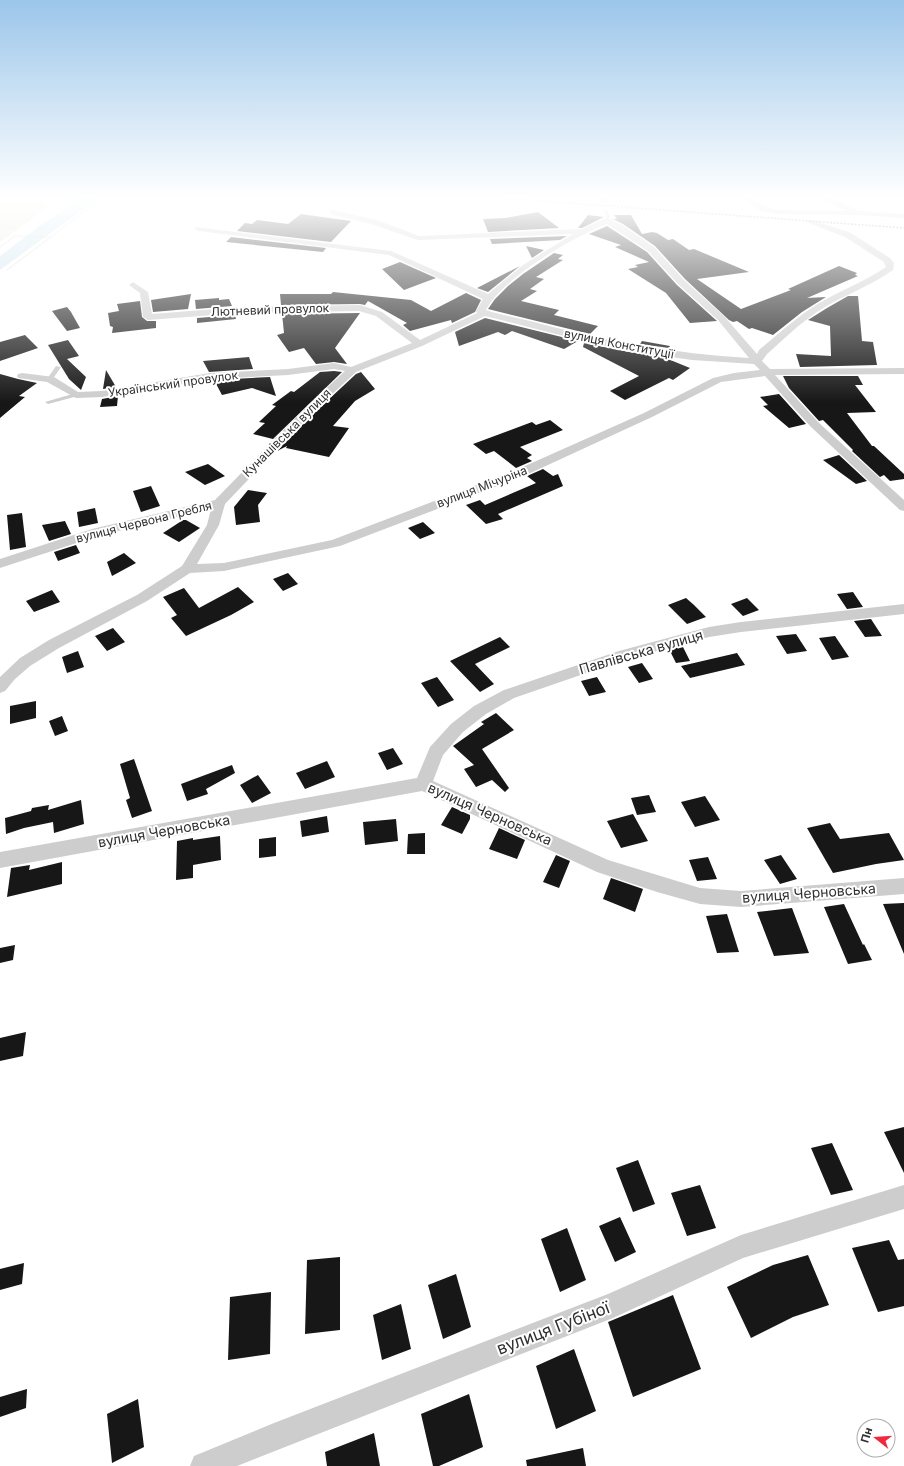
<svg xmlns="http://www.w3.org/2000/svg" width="904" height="1466" font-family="Inter,sans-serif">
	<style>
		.green { fill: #e6eddd }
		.water { fill: #c8e1ee }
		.building { fill: #171717 }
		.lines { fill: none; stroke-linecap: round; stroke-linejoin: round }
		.path { stroke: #cdcdcd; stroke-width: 1.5; stroke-dasharray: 1 1; stroke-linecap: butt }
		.service { fill: #cdcdcd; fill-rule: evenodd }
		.minor { fill: #cdcdcd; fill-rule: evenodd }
		.rail { stroke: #858585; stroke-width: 1.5; stroke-dasharray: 2 1.5; stroke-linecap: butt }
		.labels { text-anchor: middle; stroke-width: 4; stroke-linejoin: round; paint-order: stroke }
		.far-street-label { font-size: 12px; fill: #303030; stroke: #fff }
		.street-label { font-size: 14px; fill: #303030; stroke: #fff }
		.near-street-label { font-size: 17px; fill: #303030; stroke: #fff }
	</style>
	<rect width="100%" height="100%" fill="#fff"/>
	<!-- green -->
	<path class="green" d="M0,196h36l12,11 -48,35z"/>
	<!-- water -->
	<path class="water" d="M81,196h20l-101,74v-14l41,-31 28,-18z"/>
	<!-- building -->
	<path class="building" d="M538,212l21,16 -71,4 -5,-13 22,-1z
		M301,214l50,7 -20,21 -94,-11 8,-8 7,1 5,-4 31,4z
		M588,215l16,2 -22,11h-4z
		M614,215h17l11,19 10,-2 5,1 11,7 5,-1 16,11 5,-1 55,23 -52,7 44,30 50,-19 -3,-1 51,-23 18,7 -2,2 3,1 -51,22 19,-1 -24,15 -29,23 -21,-7 -3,1 -12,-8 -4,1 -4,-2 -44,-41 -30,-33 -32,-22 -10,-5h4z
		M607,226l40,26 30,33 40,36 -27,2 -24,-30 -38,-24 10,-2 -3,-2 14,-3 -34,-15 6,-2 -32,-11z
		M567,236l-7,4 -68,4 -2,-5z
		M231,237l95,11 -3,4 -97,-10z
		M526,246l18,4 -12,8z
		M554,253l9,2 -5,4 5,1 -27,17 8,2 -14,10 7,2 -16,10 38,9 -5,5 44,11 -8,8 -102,-25 7,-10 13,-13 15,-12z
		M400,262l36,16 -32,12 -22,-21z
		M520,266l-32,26 -11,-4z
		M333,292l78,8 20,11 35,-18 15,7 -6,12 -23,11 -1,-3 -41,11 -7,-6 4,-2 -39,-22 -3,4 -5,-1 -79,1 -1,-11h51z
		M191,294l-3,15 -35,3 -2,-12z
		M848,296h10l4,45 11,1 4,23 -77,2 -4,-13 35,2 -1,-30 -22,-6 19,-12z
		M219,298v2l10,-1 3,7 -36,3 -1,-9z
		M140,301l2,16 5,4h9v7l-44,5 1,-6 -3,-1 -2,-13 11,-2 -2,-7z
		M67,307l4,5 9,16 -13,3 -15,-20z
		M360,313l-25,35 12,16 -13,-2 -18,2 -12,-16 -15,4 -12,-17 7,-2 -2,-19z
		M235,315l1,4 -39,4v-5z
		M485,318l93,23 -14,8 -52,-18 -7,4 -7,-3 -39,14 -4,-14z
		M25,335l13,13 -38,13v-19z
		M68,340l11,16 -12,3 19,18 -5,13 -12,-11 -21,-34z
		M642,341l28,5 -1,2 -29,-4z
		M584,343l45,9 34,5 27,11 -17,12 -4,-2 -44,22 -15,-9 29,-15 -56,-29z
		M249,357l4,12 -44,3 -6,-11z
		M106,370l10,17 -13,2z
		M334,371l8,1 -69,67 -20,-5 12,-11 -6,-1 17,-16 -4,-1 19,-14 3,1 26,-20z
		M361,372l14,17 -20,12 -22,25 16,2 -20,29 -43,-9 1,-2 -10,5 36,-37 43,-40z
		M0,374l18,5 19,4 -18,13 6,1 -25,21z
		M783,376h75l5,9h-8l21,27 -29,1 25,33h2l30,28v5l-14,2 -6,-6 -4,2 -28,-26 1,-1 -30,-30 -4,1 -30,-33z
		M270,377l6,19 -24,-8 -30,7 -8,-15z
		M779,394l27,30 -17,4 -26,-22 5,-1 -8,-8z
		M118,396l-1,10 -17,1 2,-8z
		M550,420l13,10 -43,17 12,8 -5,3 5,3 -16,7 -22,-17 -8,3 -13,-10 59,-22 4,3z
		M839,455l28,26 -11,3 -33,-24z
		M208,464l17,12 -20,9 -20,-13z
		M543,469l10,7 5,-2 5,12 -65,28 5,5 -17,5 -20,-19 14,-5 5,5 51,-22 -9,-7z
		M151,486l9,20 -19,6 -8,-21z
		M248,490l19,3 -9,12 2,17 -24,3 -2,-18z
		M95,508l3,15 -19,4 -2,-15z
		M22,513l4,34 -16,3 -3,-35z
		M183,520h3l14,8 -21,14 -16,-9z
		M65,521l6,13 -22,7 -7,-16z
		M423,522l12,11 -15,6 -12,-11z
		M76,545l4,8 -22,8 -4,-9z
		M124,553l12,10 -24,13 -5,-14z
		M288,573l10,11 -15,7 -10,-12z
		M238,587l16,15 -23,13 -45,21 -15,-18 6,-3 -14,-18 21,-9 15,20z
		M52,590l8,12 -26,10 -8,-11z
		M853,592l10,15 -16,2 -10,-15z
		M686,598l8,7 12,12 -19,7 -19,-19z
		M747,598l12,12 -16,6 -12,-12z
		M871,619l11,17 -17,1 -11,-16z
		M113,628l12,14 -18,9 -12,-15z
		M796,634l11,17 -20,3 -11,-18z
		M835,636l14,21 -17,3 -13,-22z
		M500,637l10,10 -35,17 19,20 -14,8 -30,-31z
		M683,647l7,14 -14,2 -7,-14z
		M78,651l6,16 -17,6 -5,-16z
		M737,653l8,12 -55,13 -9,-12z
		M642,663l11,16 -14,4 -11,-16z
		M437,677l17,23 -16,7 -17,-24z
		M597,677l9,15 -17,4 -8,-15z
		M36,701v17l-26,6v-18z
		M496,713l18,17 -32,19 27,39 -4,4 -13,-12 -16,7 -12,-18 10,-4 -21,-19 31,-22 -3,-2z
		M62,716l6,15 -13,5 -6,-15z
		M393,748l10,16 -16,6 -9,-17z
		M134,759l18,52 -20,7 -6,-18 4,-2 -10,-34z
		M327,761l8,16 -30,12 -9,-16z
		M232,765l3,8 -29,16 2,5 -21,7 -6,-17z
		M258,775l13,18 -19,10 -12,-18z
		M649,795l7,17 -19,3 -6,-17z
		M705,796l15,24 -25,7 -14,-25z
		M81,800l3,24 -30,9 -1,-11 -29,6 -18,6 -1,-16 26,-7 1,-3 17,-3 -1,5z
		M452,807l18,8v4l-8,15 -21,-9z
		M633,814l15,27 -27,7 -14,-27z
		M327,816l2,16 -27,5 -2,-16z
		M396,819l2,22 -33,4 -2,-23z
		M830,823l10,16 49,-6 15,27 -28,4 -43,9 -26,-45z
		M499,828l26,12 -8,19 -28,-10z
		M425,833v21h-18l1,-20z
		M220,836l1,24 -28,5v13l-17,2 1,-39 16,-3v2z
		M276,837v19l-17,2v-19z
		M556,855l14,6 -11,27 -16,-6z
		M781,855l16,24 -17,5 -16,-24z
		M708,857l9,22 -20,2 -8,-21z
		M62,862v22l-55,13 4,-29 19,-3 -1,5z
		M611,878l32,11 -8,23 -32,-13z
		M904,903v51l-21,-50z
		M844,904l19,41 1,-1 8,16 -24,4 -24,-57z
		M792,908l17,45 -35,3 -17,-44z
		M727,914l12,38 -22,1 -11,-37z
		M15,945l-2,15 -13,3v-15z
		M26,1032l-3,24 -23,5v-23z
		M904,1127v46l-20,-41z
		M832,1143l21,47 -22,5 -20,-47z
		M638,1160l17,44 -22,8 -17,-44z
		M700,1185l16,43 -29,8 -16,-43z
		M620,1217l16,35 -21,10 -16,-36z
		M567,1228l19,52 -26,12 -19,-53z
		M889,1240l9,20 6,-1v47l-26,6 -26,-64z
		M808,1255l21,50 -36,12 -42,21 -24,-51 46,-22z
		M340,1257v73l-35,4 2,-74z
		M24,1263l-2,21 -22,6v-21z
		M456,1274l15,53 -28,12 -15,-54z
		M271,1292l-1,62 -42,6 2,-63z
		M673,1295l28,74 -68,28 -25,-75z
		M401,1304l10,45 -29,11 -9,-45z
		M574,1349l22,62 -40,18 -20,-63z
		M27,1389l-1,19 -26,9v-20z
		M469,1394l14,53 -44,19h-6l-12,-52z
		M138,1399l6,48 -32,16 -5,-49z
		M374,1433l6,33h-53l-2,-14z
		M583,1448l3,18h-59l-1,-6z"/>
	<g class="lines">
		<!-- path -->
		<path class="path" d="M0,247l15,-11 34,1
			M7,270l98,-74"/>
		<!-- service -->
		<path class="service" d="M604,209h2l4,7 -2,6 -3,-1 1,-5z
			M56,366l5,1 -9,13h-4l-1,-1z
			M76,393l2,1v2l-30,8 -3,-2z"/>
		<!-- minor -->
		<path class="minor" d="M598,196h7l4,6 -4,2h-3z
			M739,196c14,0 24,11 38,14l69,1 -29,-15h10l32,15 45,3v4l-46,-3 -81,-1 -16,-3z
			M330,210h3l44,10 42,16 163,-7 22,-10h6l12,6 32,22 30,33 40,36 33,38 2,-4c17,-14 33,-29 51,-41 24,-17 52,-25 76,-42l-2,-5 -39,-25 -39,-15 4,-2h3l38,13 39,25 4,5 -1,7c-24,17 -52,26 -76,42 -18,12 -34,28 -50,42l-5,7 8,8 134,-1v6l-129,1 44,48 85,77v11l-4,-1 -89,-83 -46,-51 -44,6 -69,35 -128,59 -184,70 -116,25 -34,2 -43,28 -88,47 -29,18 -15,13 -10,12 -5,2v-16l20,-19 29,-18 88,-45 45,-29 25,-41 4,-16 -110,26 -101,33v-9l92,-30 123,-29 89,-91 41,-38 -11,-2 -46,6 -78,4 -108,18 -26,1 -29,-16 -29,-4 -1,-2 1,-2 4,-1 32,4 24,15 24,-1 108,-18 78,-4 46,-6 17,4 61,-24 -36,-27 -17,-5 -119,2 -92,7 -5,-3 -3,-24 -11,-8 4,-3 15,10 4,22 88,-7 120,-2 22,7 38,28 57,-27 -1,-2 7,-12 -94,-44 -190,-24 -4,-2 1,-2 195,24 97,43 35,-29 50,-31 -155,6 -47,-16 -41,-10zM607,224l41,27 30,33 40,36 31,38c-75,-4 -146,-18 -219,-37 -14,-4 -30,-6 -44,-11 15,-31 88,-74 121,-86zM485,316l102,26 42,9 63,9 62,4 6,6 -26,3 -21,5 -69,35 -128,57 -184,70 -108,23 -27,1 22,-39 6,-21 87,-91 44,-41 66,-26z
			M904,604v10l-163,18 -32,5 -82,22 -113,39 -28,16 -23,18 -20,23 -10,26 175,79 92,28 41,3 163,-13v16l-163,13 -41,-3 -43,-12 -60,-20 -175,-81 -422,77v-16l417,-74 13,-31 21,-23 23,-18 30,-16 115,-39 90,-24 32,-5z
			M904,1185v24l-161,49 -130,60 -376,148h-47l4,-10 80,-33 334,-129 133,-59z"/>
		<!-- rail -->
		<path class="rail" d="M474,196l430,32"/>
	</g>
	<!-- sky -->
	<linearGradient id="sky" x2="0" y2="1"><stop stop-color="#9bc6ea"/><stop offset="0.49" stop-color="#fff"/><stop offset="1" stop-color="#fff" stop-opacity="0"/></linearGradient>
	<rect width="904" height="402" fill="url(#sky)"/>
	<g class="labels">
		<!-- far-street labels -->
		<g class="far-street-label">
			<text transform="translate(270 310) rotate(-2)" y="4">Лютневий провулок</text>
			<text transform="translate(619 344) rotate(11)" y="4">вулиця Конституції</text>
			<text transform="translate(173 384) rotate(-8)" y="4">Український провулок</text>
			<text transform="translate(287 433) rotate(-45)" y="4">Кунашівська вулиця</text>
			<text transform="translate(482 487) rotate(-21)" y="4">вулиця Мічуріна</text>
			<text transform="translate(144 522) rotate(-14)" y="4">вулиця Червона Гребля</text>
		</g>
		<!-- street labels -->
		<g class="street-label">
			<text transform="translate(641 652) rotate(-16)" y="5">Павлівська вулиця</text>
			<text transform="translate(490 814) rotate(24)" y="5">вулиця Черновська</text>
			<text transform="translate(164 831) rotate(-10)" y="5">вулиця Черновська</text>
			<text transform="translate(809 893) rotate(-4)" y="5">вулиця Черновська</text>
		</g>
		<!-- near-street labels -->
		<g class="near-street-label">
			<text transform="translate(553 1328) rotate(-21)" y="6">вулиця Губіної</text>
		</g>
	</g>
	<!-- north arrow -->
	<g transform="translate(876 1438) rotate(287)"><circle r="19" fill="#ffffff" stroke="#acacac"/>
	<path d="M0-3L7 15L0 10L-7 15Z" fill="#ef2a3f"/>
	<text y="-6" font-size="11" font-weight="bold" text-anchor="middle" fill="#303030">Пн</text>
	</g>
</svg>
